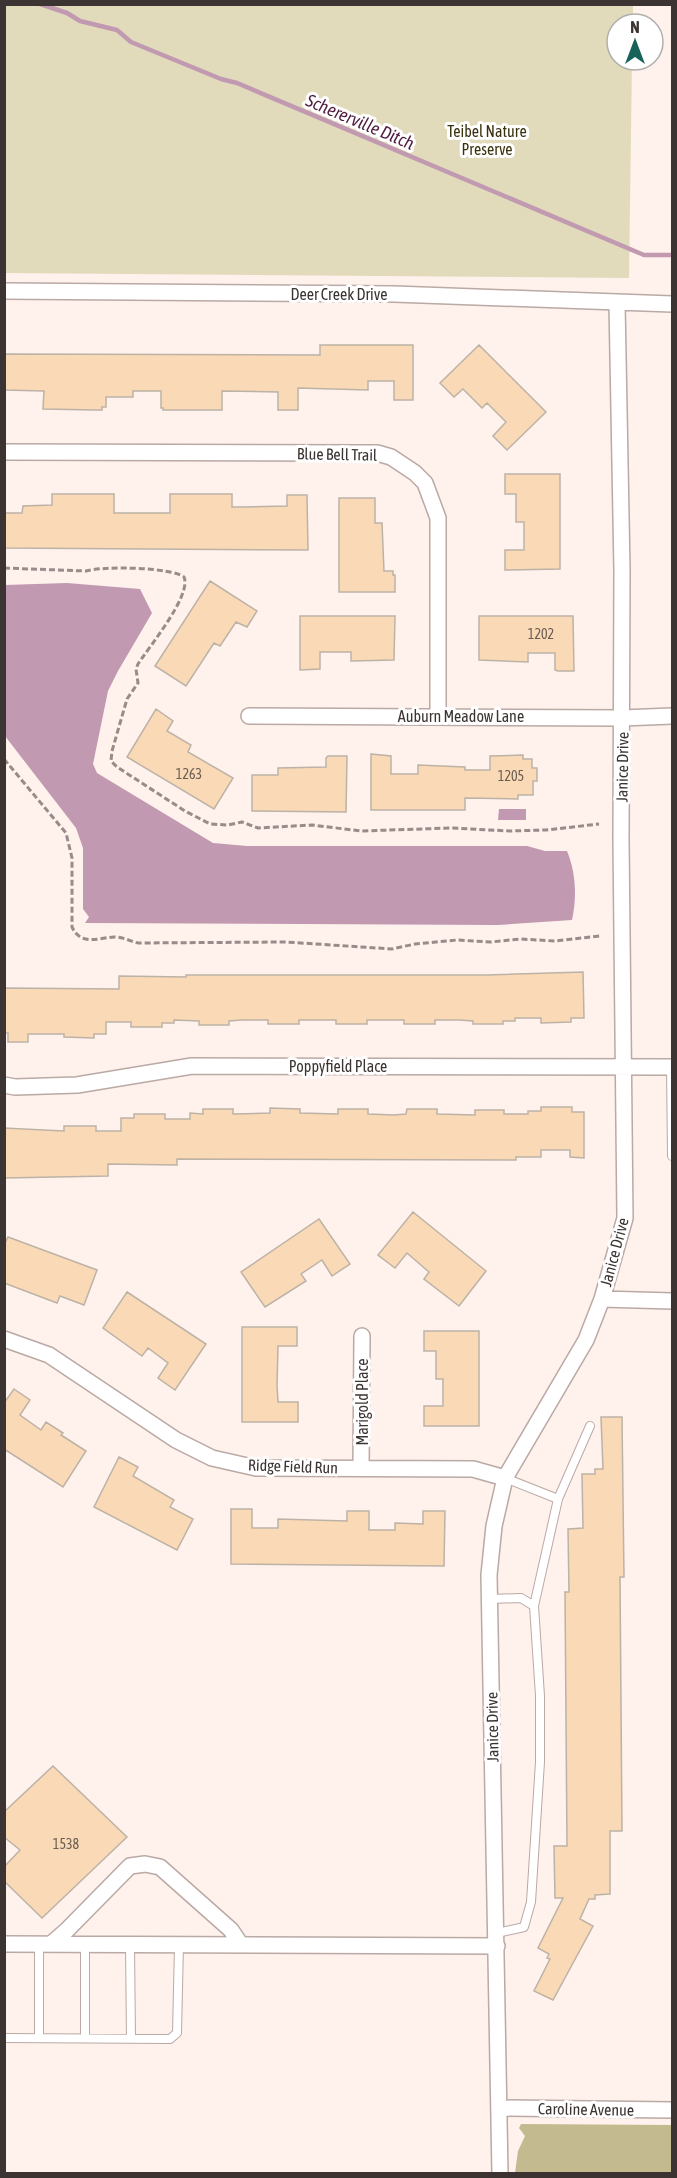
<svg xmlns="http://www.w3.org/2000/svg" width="677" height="2178" font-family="'Asap Condensed',sans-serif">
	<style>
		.green { fill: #e1dbbb }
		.forest { fill: #c4ba8f }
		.water { fill: #c199b1 }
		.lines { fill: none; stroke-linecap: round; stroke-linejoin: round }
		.stream { stroke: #c199b1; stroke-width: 4.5 }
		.building { fill: #fad9b6; stroke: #bdb2a6; stroke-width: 1.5 }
		.service-casing { stroke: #baa9a4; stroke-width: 10 }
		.minor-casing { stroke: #baa9a4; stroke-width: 18 }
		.path { stroke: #978c89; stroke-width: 3; stroke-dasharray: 6 3; stroke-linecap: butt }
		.service { stroke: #fff; stroke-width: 8 }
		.minor { stroke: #fff; stroke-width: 15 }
		.labels { text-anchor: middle; stroke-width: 6; stroke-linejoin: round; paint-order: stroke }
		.number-label { font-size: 14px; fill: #6b5d53 }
		.park-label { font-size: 16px; fill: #3a320e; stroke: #fff }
		.street-label { font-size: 16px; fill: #3b3432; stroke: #fff }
		.water-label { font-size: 18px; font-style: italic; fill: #501d40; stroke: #fff }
	</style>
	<rect width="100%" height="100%" fill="#fff1ec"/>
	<!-- green -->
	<path class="green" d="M5,4l628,1v19h-16v36h15l-3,218 -624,-5z"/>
	<!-- forest -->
	<path class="forest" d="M521,2124l151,1v48h-157l3,-22 7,-15 -6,-8z"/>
	<!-- water -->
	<path class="water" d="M67,583l73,6 12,24 -34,58 -10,20 -15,73 4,9 116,70 34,3h280l18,5h22c9,22 10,46 5,69l-74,5 -413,-2 4,-6 -6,-8v-61l-7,-20 -71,-92v-151z
		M499,809h27v11h-28z"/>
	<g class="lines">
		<!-- stream -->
		<path class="stream" d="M40,4l27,9 13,8 37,9 14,12 90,37 16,4 407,172h28"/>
	</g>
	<!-- building -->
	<path class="building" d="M320,345h93v55h-19v-19h-26v9l-70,-2v22h-20v-18l-56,-1v19h-59v-2h-2v-17h-28v6h-27v10h-4v3h-7l-52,-1 1,-18 -40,-1v-36l316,1z
		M479,345l67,67 -39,38 -14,-14 13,-14 -19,-19 -5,5 -19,-19 -9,8 -14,-14z
		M505,474h55v95l-55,1v-20h19v-28h-8v-28h-11z
		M52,494h62v19h56v-19h62v13h12l43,-1v-11h20l1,55 -304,-2v-35h18l1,-7 29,-1z
		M339,498h36v25h7l2,48h9v4h2v17h-56z
		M210,581l47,30 -10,16 -11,-5 -16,24 -6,-3 -28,43 -31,-20z
		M300,616h95l-1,44 -43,1v-9h-31v17l-20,1z
		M479,616h94l1,55h-16l-3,-1v-17h-27v9l-49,-2z
		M156,709l17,12 -6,10 24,14 -3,7 45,26 -19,31 -87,-52z
		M371,754l20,2v18h27v-9l47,2v3h25v-14l33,-1v4h9v9h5v13h-4v14h-15v4l-53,-1v12h-94z
		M328,756h19l-1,56 -94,-1v-36h26v-7l48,-1v-9z
		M583,972l1,46h-13v4l-30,1v-5h-26v3h-12v3h-30v-3l-14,-1h-24v4h-31v-4h-37v4h-31v-4h-37v4h-31v-4h-26l-13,1v4h-30v-4l-25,-1v3h-12v4h-31v-5h-25v12h-12v4l-30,-1v-3h-36v8h-20v-9h-4v-45l115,1v-13l67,1v-2h301z
		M541,1107h31v5h12v46l-14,-1v-7h-29v7h-25v3l-339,-1v6l-69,-1v12l-104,2v-50l60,3v-5h32v5h25v-13h13v-4h31v5h25v-6l13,1v-5h30v5l37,-1v-5l30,1v4l38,1v-5h30v5l26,1 12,-1 1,-5h30v5l38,1v-5h29v4h24v-3h13z
		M413,1212l73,59 -27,35 -35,-27 5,-7 -22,-19 -12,15 -17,-13z
		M319,1219l31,45 -18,12 -10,-16 -21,14 5,7 -41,26 -24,-35z
		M8,1237l89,33 -13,35 -24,-9 -3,7 -53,-20v-38z
		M127,1292l79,52 -31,46 -17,-12 10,-15 -20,-15 -6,8 -39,-28z
		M242,1327h55v19h-19l-1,39 1,17h20v20h-56z
		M424,1331h55v95h-55v-20h19v-27h-7v-28h-12z
		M14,1389l16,11 -10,15 21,15 5,-8 17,11 -2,2 25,16 -23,36 -59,-38v-46z
		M601,1417h21l2,160h-4l2,254h-12v63l-15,1v4h-6l-9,20 13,7 -40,74 -19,-9 16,-32 -3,-1 2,-4 -11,-6 25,-50h-8l-1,-52h13l-2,-254h4l-1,-63 15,-1 -1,-54h13v-5h8z
		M119,1457l19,10 -5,9 41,24 -4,7 23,12 -16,31 -83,-43z
		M231,1509h21v19h26v-9l69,2v-10h22v19h26v-7l28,1v-13h22l-1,55 -213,-2z
		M53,1766l74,71 -85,81 -38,-37v-14l16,-17 -16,-13v-25z"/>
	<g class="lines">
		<!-- service casing -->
		<g class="service-casing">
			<path id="service" d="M671,1067l1,89
				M505,1478l53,21 32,-73
				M490,1599l31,-1 13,8 6,90v66l-9,140 -7,25 -27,6
				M534,1606l24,-107
				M39,1944v94
				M130,1945l1,94
				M4,2038l166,1 7,-6 2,-88
				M85,2038v-94"/>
		</g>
		<!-- minor casing -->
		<g class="minor-casing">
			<path id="minor" d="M4,291l390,3 278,10
				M4,452l355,1h18l14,4 24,16 10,10 13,35v198
				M249,716l373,2 50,-2
				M4,1085l11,2 62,-2 115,-19 480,1
				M602,1299l70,2
				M4,1339l45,16 127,85 36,18 44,10 217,1 32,9
				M361,1468l1,-132
				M4,1944l493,2
				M51,1944l15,-13 64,-65 15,-2 15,3 71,63 10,15
				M499,2108l173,2
				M500,2174l-11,-599 5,-49 11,-48 81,-138 16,-41 23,-81 -4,-378 1,-270 -5,-267"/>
		</g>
		<!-- path -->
		<path class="path" d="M4,568l82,3c16,-5 85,-4 98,6 8,18 -35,70 -46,87l-2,5 2,14 -11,16 -15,52 -1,10 6,6 68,44 25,13 18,1 14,-3 16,6 54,-3 49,6 90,-3 59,3 36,-1 53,-6
			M4,759l62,74 6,25v69c9,19 26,11 42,10 9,0 16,4 24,6l148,-1 106,7 23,-5 42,-4 34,2 29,-3 35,2 45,-5"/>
		<!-- service -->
		<use href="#service" class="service"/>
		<!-- minor -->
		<use href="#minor" class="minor"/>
	</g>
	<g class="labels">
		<!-- number labels -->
		<g class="number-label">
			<text x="541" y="639">1202</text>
			<text x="189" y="779">1263</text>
			<text x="511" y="781">1205</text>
			<text x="66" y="1849">1538</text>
		</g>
		<!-- park labels -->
		<g class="park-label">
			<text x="487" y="137">Teibel Nature<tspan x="487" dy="18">Preserve</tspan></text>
		</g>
		<!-- street labels -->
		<g class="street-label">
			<text x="339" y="300">Deer Creek Drive</text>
			<text transform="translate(337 454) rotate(1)" y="6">Blue Bell Trail</text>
			<text x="461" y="722">Auburn Meadow Lane</text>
			<text transform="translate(622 767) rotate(-89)" y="6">Janice Drive</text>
			<text x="338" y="1072">Poppyfield Place</text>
			<text transform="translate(614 1252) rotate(-75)" y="6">Janice Drive</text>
			<text transform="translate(362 1402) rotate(-90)" y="6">Marigold Place</text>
			<text transform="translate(293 1466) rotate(2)" y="6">Ridge Field Run</text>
			<text transform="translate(492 1727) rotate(-91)" y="6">Janice Drive</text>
			<text transform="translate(586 2109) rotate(1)" y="6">Caroline Avenue</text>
		</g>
		<!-- water labels -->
		<g class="water-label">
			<text transform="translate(360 122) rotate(23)" y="6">Schererville Ditch</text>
		</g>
	</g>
	<!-- border -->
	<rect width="677" height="2178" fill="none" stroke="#3b3432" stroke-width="12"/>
	<!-- north arrow -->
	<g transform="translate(635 42)"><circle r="28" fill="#ffffff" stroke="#b1aead" stroke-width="1.5"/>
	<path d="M0-4.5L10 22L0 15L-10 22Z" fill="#176259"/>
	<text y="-9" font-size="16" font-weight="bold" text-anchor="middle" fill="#3b3432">N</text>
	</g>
</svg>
